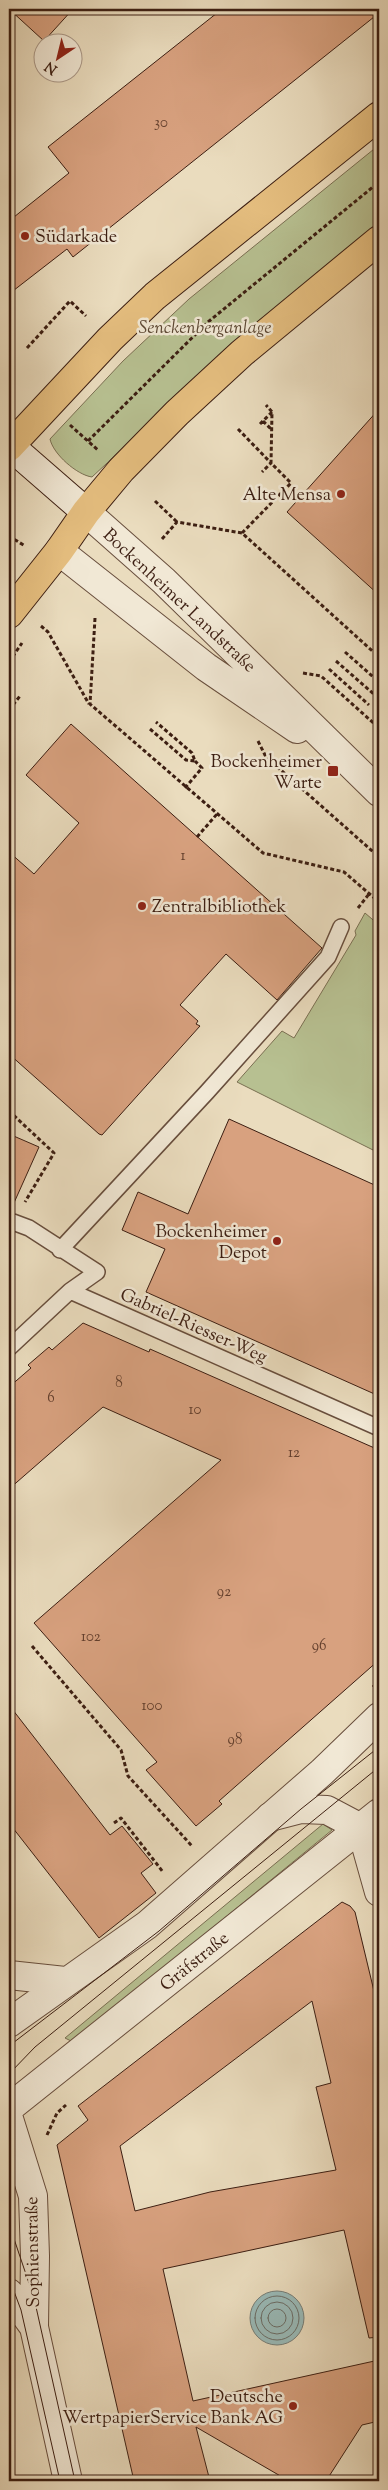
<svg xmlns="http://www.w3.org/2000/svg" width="388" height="2490" font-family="'Sorts Mill Goudy',serif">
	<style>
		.green { fill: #b7c091; stroke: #7a6f52 }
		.water { fill: #99bab8; stroke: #747c76 }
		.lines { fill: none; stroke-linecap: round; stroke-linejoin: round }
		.shore { stroke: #6a6c65; stroke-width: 1 }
		.building { fill: #d8a17f; stroke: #3c1e12; fill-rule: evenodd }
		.service-casing { stroke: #684e3d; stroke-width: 18 }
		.minor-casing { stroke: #684e3d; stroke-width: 30 }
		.tertiary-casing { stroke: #684e3d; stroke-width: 30 }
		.secondary-casing { stroke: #3c1e12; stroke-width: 30 }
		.primary-casing { stroke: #3c1e12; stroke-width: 30 }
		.path { stroke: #3c1e12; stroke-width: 3; stroke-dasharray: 4 2.5; stroke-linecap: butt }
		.service { stroke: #f1e8d5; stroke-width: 15 }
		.minor { stroke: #f1e8d5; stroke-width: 28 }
		.tertiary { stroke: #f1e8d5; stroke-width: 28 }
		.secondary { stroke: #f1e8d5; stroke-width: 28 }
		.primary { stroke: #e5be7f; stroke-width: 28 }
		.tram { stroke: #3c1e12; stroke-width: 1 }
		.poi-dot { fill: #8f2418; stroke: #f1e8d5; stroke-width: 2 }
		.labels { text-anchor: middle; stroke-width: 5; stroke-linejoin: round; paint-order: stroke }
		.number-label { font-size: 15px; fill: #633f2d }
		.poi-label { font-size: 18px; fill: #3c1e12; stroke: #f1e8d5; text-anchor: end }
		.park-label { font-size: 18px; font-style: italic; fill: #5b4632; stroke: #f1e8d5 }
		.street-label { font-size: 18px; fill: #3c1e12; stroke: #f1e8d5 }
	</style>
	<rect width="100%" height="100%" fill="#eadcbe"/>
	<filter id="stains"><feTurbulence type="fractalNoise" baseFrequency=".004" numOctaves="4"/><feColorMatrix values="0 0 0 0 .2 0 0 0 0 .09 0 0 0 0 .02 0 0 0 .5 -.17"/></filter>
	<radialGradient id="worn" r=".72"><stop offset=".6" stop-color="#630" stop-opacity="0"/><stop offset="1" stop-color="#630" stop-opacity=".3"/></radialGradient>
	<!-- green -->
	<path class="green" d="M379,145v77l-148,126 -139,129c-15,-2 -39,-23 -42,-38l73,-78 66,-62z
		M365,913l14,12v228l-142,-71 45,-51 12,7 62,-103 -1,-4z
		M323,1824l9,6 -259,212 -8,-4z"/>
	<!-- water -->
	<path class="water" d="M250 2318a27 27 0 1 1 54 0a27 27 0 1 1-54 0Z"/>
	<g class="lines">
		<!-- shore -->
		<path class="shore" d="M255 2318a22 22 0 1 1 44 0a22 22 0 1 1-44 0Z
			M261 2318a16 16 0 1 1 32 0a16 16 0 1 1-32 0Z
			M268 2318a9 9 0 1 1 18 0a9 9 0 1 1-18 0Z"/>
	</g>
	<!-- building -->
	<path class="building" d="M9,9h64l-29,32z
		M222,9h157v4l-306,244 -6,-8 -58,45v-73l60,-48 -21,-26z
		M379,409v186l-92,-83z
		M71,724l251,224 -45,52 -51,-46 -46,51 18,16 -2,3 4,2 -98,109 -3,-1 -90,-80v-202l25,22 45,-51 -53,-48z
		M229,1119l150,68v209l-233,-104 19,-43 -43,-19 16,-38 50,22z
		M9,1134l30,13 -30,67z
		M83,1323l66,29 1,-3 229,101v210l-160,141 3,3 -26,22 -50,-56 11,-8 -123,-139 187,-163 -118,-53 -94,82v-102l22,-19 -3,-3 21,-18 3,3z
		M9,1705l101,130 12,-9 31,38 -12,9 15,20 -57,45 -90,-115z
		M342,1902l8,4 5,6 24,100v325l-10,1 -25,-108 -181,39 30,132 186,-41v61l-17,4 -36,56h-37l-93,-54 14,54h-76l-77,-336 31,-25 -10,-14zM312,2001l19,82 -15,4 20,83 -126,22 -75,19 -15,-65z"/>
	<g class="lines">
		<!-- service casing -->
		<g class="service-casing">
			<path id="service" d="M13,1222l16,6 68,44 -27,19
				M60,1250l147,-158 121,-135 13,-30
				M9,1348l61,-57 309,137"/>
		</g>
		<!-- minor casing -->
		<g class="minor-casing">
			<path id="minor" d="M270,1817l31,-8 26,1 34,18 18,64"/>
		</g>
		<!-- tertiary casing -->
		<g class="tertiary-casing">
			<path id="tertiary" d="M86,512l78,69 215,211
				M59,551l147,116 91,62
				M9,1975l56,6
				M9,2023l138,-98 175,-153 57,-55
				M9,2108l370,-295
				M9,2119l24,77 2,60 -1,71 34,154
				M9,2293l25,34"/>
		</g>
		<!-- secondary casing -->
		<g class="secondary-casing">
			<path id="secondary" d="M9,445l77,67"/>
		</g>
		<!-- primary casing -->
		<g class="primary-casing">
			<path id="primary" d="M9,447l101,-108 45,-43 224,-180
				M9,614l50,-63 27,-39 35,-42 56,-57 65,-60 137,-113"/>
		</g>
		<!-- path -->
		<path class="path" d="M27,348l43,-47 16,15
			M263,421l8,8
			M260,424l12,-12
			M70,425l29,26
			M238,429l33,34 -9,9
			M88,441l120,-119 171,-140
			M155,501l22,21
			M242,533l49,-50 -20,-20 1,-51 -6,-7
			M9,536l16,10
			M162,539l15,-17 65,11 137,124
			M95,618l-5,86 173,149 81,19 35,30
			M41,626l7,6 41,72
			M345,652l34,30
			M336,661l40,35
			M9,662l13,-19
			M329,669l40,36
			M303,673l18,3 58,52
			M9,710l11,-14
			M150,729l36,31 9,1 -3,-8 -36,-31
			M258,741l8,16 113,100
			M185,788l17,-20 -7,-7
			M197,837l20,-23
			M358,908l11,-14
			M9,1111l45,42 -29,49
			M32,1646l89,104 7,26 64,70
			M373,1687l6,-6
			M114,1823l7,-5 42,54
			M47,2135l10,-22 9,-8
			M9,2468l3,13"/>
		<!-- service -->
		<use href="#service" class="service"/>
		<!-- minor -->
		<use href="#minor" class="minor"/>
		<!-- tertiary -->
		<use href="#tertiary" class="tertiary"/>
		<!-- secondary -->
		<use href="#secondary" class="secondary"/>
		<!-- primary -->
		<use href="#primary" class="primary"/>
		<!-- tram -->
		<path class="tram" d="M9,2046l150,-115 142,-122 78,-62
			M9,2074l26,-27 344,-280
			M9,2224l25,74 41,183
			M9,2278l12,32 39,171"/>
	</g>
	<!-- markers -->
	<g class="poi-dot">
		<circle cx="25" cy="236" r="5"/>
		<circle cx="341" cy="494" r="5"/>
		<rect x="327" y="765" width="12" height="12" rx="2.5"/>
		<circle cx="142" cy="906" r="5"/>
		<circle cx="277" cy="1241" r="5"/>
		<circle cx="293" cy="2406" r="5"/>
	</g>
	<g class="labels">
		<!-- number labels -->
		<g class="number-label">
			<text x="161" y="127">30</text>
			<text x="183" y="860">1</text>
			<text x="119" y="1387">8</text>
			<text x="51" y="1402">6</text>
			<text x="195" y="1414">10</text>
			<text x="294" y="1457">12</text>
			<text x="224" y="1596">92</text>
			<text x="91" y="1641">102</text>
			<text x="319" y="1650">96</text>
			<text x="152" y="1710">100</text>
			<text x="235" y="1744">98</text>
		</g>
		<!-- poi labels -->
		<g class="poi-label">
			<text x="35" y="242" text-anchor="start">Südarkade</text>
			<text x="331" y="500">Alte Mensa</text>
			<text x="322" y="767">Bockenheimer<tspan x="322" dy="21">Warte</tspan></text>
			<text x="152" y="912" text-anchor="start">Zentralbibliothek</text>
			<text x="267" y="1237">Bockenheimer<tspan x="267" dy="21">Depot</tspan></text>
			<text x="283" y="2402">Deutsche<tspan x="283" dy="21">WertpapierService Bank AG</tspan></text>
		</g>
		<!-- park labels -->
		<g class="park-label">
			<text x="205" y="333">Senckenberganlage</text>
		</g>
		<!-- street labels -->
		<g class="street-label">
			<text transform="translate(180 600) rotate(43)" y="6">Bockenheimer Landstraße</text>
			<text transform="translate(194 1325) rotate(24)" y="6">Gabriel-Riesser-Weg</text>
			<text transform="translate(194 1961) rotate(-39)" y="6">Gräfstraße</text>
			<text transform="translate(32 2252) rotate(-91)" y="6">Sophienstraße</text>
		</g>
	</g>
	<!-- margin -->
	<rect width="388" height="2490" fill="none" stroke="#eadcbe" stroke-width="30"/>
	<rect x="10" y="10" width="368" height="2470" fill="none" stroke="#3c1e12" stroke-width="2.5"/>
	<rect x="15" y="15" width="358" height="2460" fill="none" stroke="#3c1e12"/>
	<!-- north arrow -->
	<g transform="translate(58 58) rotate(215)"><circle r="24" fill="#f1e8d5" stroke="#a99787"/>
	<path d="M0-4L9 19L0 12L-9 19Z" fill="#8f2418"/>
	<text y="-8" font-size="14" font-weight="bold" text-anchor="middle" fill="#3c1e12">N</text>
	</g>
	<rect width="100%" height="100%" filter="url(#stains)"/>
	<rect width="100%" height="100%" fill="url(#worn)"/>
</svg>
